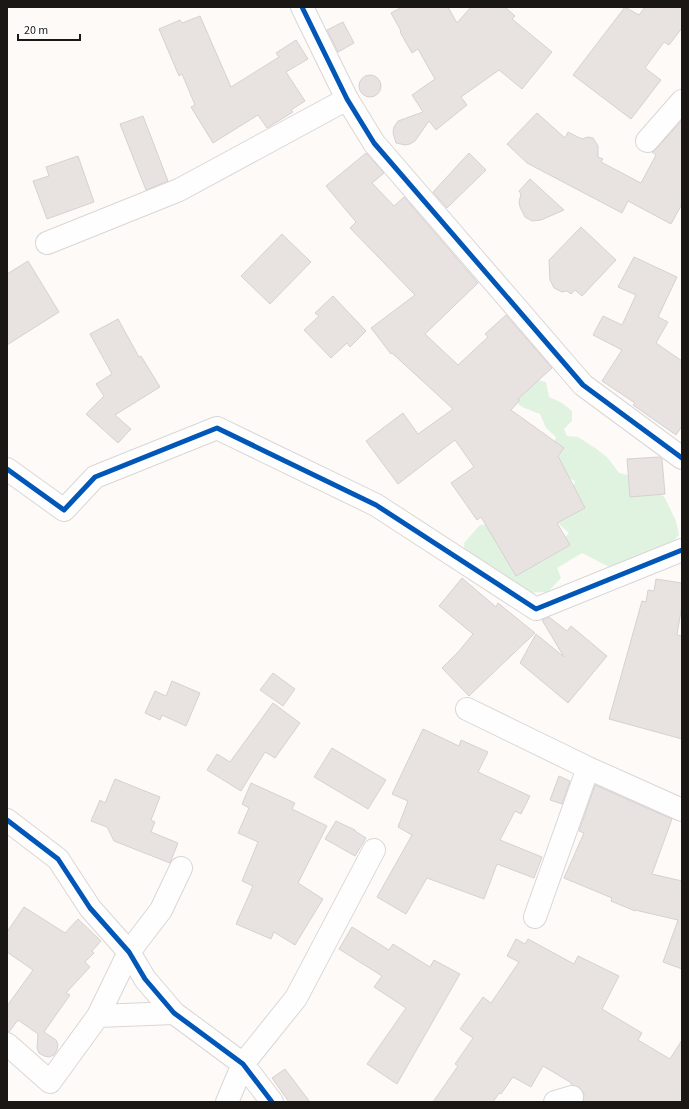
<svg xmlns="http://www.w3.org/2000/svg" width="689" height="1109" font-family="'Source Sans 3',sans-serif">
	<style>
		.green { fill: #dff3e0 }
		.building { fill: #e8e2e0; stroke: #d6d2d1 }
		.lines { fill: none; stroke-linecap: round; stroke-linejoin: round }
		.minor-casing { stroke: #dad6d4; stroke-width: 24 }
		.minor { stroke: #fffefe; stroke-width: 22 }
		.cycleway-casing { stroke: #fff; stroke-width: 8 }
		.cycleway { stroke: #0057b8; stroke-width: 5 }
	</style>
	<rect width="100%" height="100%" fill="#fdfaf8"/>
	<!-- green -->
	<path class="green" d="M533,379l13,3 3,15 13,6 10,8v10l-8,8 3,7 11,1 17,11 12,9 12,16 17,4 16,9 13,12 11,23 3,14 -11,11 -55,23 -31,-16 -25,15 4,10 -13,14 -26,1 -57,-37 -1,-13 16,-18 10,-1 68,21 11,-12 -20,-18 22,-20 4,-14 -14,-7 -8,-26 3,-11 -10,-9 -6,-14 -18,-7 -8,-7z"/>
	<!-- building -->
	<path class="building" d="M402,7h46l9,16 14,-16h34l10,9 -3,3 40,33 -30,37 -23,-19 -38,27 6,8 -31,25 -7,-9 -14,20 -5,3 -5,1 -9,-2 -3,-10 1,-6 4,-6 25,-9 -11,-17 23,-16 -17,-30 -6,4 -12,-21 1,-1 -10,-18z
		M625,7l14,8 6,-8h37v21l-13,17 -5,-3 -19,26 16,12 -30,39 -58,-44z
		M200,16l31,71 48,-30 -3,-4 20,-13 12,19 -22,13 19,29 -14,9 2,2 -26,16 -9,-13 -45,28 -22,-36 4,-2 -13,-31 -3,2 -20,-47 21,-9 2,3z
		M343,22l11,21 -16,9 -11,-22z
		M359 86a11 11 0 1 1 22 0a11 11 0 1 1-22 0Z
		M537,113l28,25 3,-6 14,7 6,-2 5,1 5,8v11l5,2 -2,3 40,21 15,-28 -4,-3 4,-3 26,-29v84l-11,20 -43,-23 -6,12 -95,-50 -20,-19z
		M143,116l25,65 -22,9 -26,-66z
		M366,153l18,20 -12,10 22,23 10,-9 74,86 -53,51 33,31 30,-28 -3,-3 21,-19 46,53 -34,31 2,1 -9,10 53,38 -6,8 27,52 -28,15 13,22 -54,31 -35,-59 -4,3 -26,-37 23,-16 -19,-27 -57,44 -32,-43 37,-28 15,21 35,-25 -61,-56 -1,1 -20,-26 44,-33 -65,-67 6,-6 -30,-36z
		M469,153l17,17 -39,38 -14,-16z
		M78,156l16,46 -47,17 -14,-38 16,-5 -3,-9z
		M530,179l34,31 -23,10 -9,1 -7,-4 -5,-10 -1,-5 2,-8 -2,-3z
		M581,227l35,33 -34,36 -7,-6 -4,4 -4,-3 -5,1 -8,-4 -4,-8 -1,-20z
		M282,234l29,28 -41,42 -29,-28z
		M634,257l43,20 -19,40 10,5 -12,21 26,18v65l-6,9 -43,-30 2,-2 -33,-22 20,-31 -29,-15 10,-19 19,9 14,-30 -18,-8z
		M28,261l31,51 -52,33v-71z
		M333,296l33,35 -16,16 -3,-4 -16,15 -27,-28 15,-14 -4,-3z
		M118,319l21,38 2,-1 19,31 -45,28 16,14 -13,14 -32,-29 18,-18 -8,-12 16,-10 -22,-40z
		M659,457l3,2 3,35 -35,3 -3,-38z
		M462,578l34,29 2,-4 37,30 -66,63 -27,-28 17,-17 14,-17 -34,-28z
		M656,579l26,4v22l-5,30 5,1v103l-73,-20 33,-118 4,1 2,-12 6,1z
		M549,617l18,14 4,-5 36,30 -39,47 -48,-40 16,-29 28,23 -22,-37z
		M273,673l22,16 -12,17 -23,-16z
		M172,681l28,12 -14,33 -24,-11 -2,5 -15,-7 10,-22 11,5z
		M273,703l27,20 -25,35 -10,-6 -24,39 -34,-21 10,-16 13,8z
		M423,729l36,17 2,-6 27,12 -10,20 52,24 -9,18 -6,-3 -15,29 42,17 -8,21 -37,-14 -13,35 -57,-21 -21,36 -29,-17 35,-62 -14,-8 10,-26 -16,-7z
		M332,748l54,32 -18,29 -54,-32z
		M559,776l11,5 -8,23 -12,-4z
		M115,779l45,18 -9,23 4,2 -4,10 27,11 -8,20 -56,-22 -7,-14 -16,-6 9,-21 5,3z
		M251,783l44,20 -3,6 35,17 -29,57 25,16 -28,46 -21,-13 -3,7 -35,-15 17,-38 -11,-5 16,-39 -20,-9 11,-25 -7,-4z
		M595,785l77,34 -20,55 30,7v88l-19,-7 15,-42 -43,-10v1l-24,-10 1,-3 -48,-20 20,-45 -5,-2z
		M336,821l19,9v1l11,7 -11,18 -30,-17z
		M24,907l41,26 13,-14 23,22 -9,10 2,2 -9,9 5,5 -24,26 4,2 -26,37 12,8 2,5 -1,5 -3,5 -5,2 -5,-1 -5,-3 -2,-5 1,-14 -20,-14 -9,12h-2v-26l26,-36 -26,-18v-20z
		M352,927l37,23 4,-6 37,23 4,-7 26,14 -63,110 -30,-20 39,-56 -32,-21 8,-11 -43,-27z
		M516,939l9,5 3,-5 46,25 4,-8 41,20 -17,33 40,24 -4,7 32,19 12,-19v62h-99l1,-8 -4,-6 -8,-3 -2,-3 -27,-16 -12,21 -18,-10 -12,17 -2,-1 -6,9h-60l25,-36 -3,-2 18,-26 -13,-9 23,-32 8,6 28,-41 -12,-6z
		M285,1069l25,33h-21l-17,-24z"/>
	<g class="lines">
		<!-- minor casing -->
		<g class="minor-casing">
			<path id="minor" d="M302,7l45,92 27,44 209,242 99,73
				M647,141l35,-40
				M47,243l132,-53 168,-91
				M7,469l57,41 31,-33 122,-49 159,77 160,104 146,-59
				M467,709l121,59 94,42
				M7,820l51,39 32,49 39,44 16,27 29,34 69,51 29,38
				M535,917l53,-149
				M98,1016l31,-64 32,-42 20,-42
				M7,1044l43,38 48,-66 76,-3
				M227,1102l16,-38 53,-66 78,-148
				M555,1102l17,-5"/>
		</g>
		<!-- minor -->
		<use href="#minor" class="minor"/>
		<!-- cycleway casing -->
		<g class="cycleway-casing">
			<path id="cycleway" d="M302,7l45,92 27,44 209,242 99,73
				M7,469l57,41 31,-33 122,-49 159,77 160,104 146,-59
				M7,820l51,39 32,49 39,44 16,27 29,34 69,51 29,38"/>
		</g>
		<!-- cycleway -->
		<use href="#cycleway" class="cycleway"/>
	</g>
	<!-- border -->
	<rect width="689" height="1109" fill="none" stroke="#1b1714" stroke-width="16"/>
	<!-- scale -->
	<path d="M18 34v6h62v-6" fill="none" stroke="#1b1714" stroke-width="2"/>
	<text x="24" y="34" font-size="12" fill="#1b1714" stroke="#ffffff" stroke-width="3" paint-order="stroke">20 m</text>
</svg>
